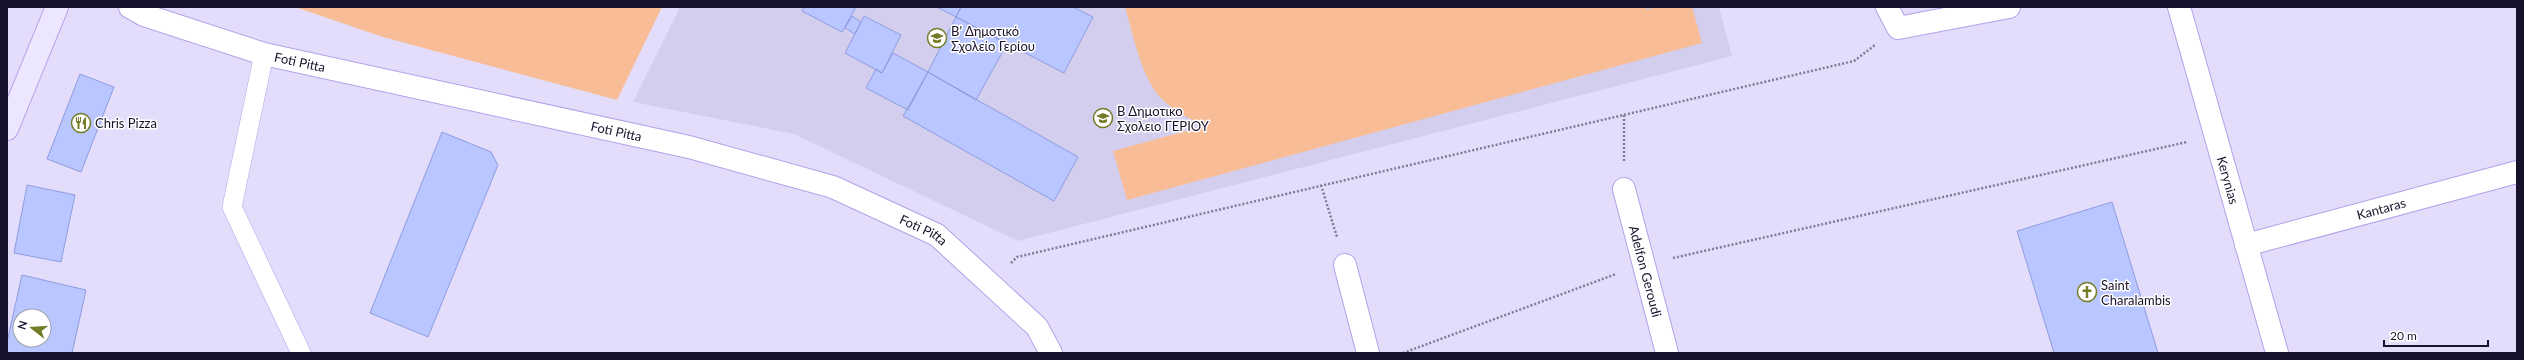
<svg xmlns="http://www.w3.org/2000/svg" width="2524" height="360" font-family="Lato,sans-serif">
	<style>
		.built { fill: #d4ceee }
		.green { fill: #f8bd96 }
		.building { fill: #b9c6ff; stroke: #8e9ce0; fill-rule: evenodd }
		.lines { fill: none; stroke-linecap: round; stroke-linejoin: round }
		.service-casing { stroke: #b3a2e9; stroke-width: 20 }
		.minor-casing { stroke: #b3a2e9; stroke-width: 24 }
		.secondary-casing { stroke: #b3a2e9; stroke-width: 24 }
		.path { stroke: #807a96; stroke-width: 2.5; stroke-dasharray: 2 2; stroke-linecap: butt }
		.service { stroke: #fff; stroke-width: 19 }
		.minor { stroke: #fff; stroke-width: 22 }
		.secondary { stroke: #ece6fe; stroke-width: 22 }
		.labels { text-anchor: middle; stroke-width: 3; stroke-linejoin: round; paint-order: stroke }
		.poi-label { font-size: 13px; fill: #18112b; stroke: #fff; text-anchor: start }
		.street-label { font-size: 13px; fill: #18112b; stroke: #fff }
	</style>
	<rect width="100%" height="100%" fill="#e3ddfb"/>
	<!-- built -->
	<path class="built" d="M680,7h1039l13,49 -714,185 -224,-107 -161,-32z"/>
	<!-- green -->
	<path class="green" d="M295,7h367l-45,93 -234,-63z
		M1125,7h522l-1,3 9,-3h37l10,36 -575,157 -14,-49 91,-25c-15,-8 -29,-14 -41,-26 -21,-19 -30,-66 -38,-93z"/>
	<!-- building -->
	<path class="building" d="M804,7h52l-14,25 -40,-21z
		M937,7h24l-5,10z
		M961,7h112l20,10 -29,56 -108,-56z
		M852,16l9,6 -6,12 -10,-6z
		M864,16l37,19 -19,38 -37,-20z
		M956,17l51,27 -31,56 -48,-28z
		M893,53l35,19 -20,38 -42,-22 10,-19 6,4z
		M928,72l150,85 -24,44 -151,-85z
		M80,74l34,13 -33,85 -34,-13z
		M442,132l49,20 7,13 -70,172 -58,-24z
		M27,185l48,10 -14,67 -47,-9z
		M2112,202l46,151h-104l-37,-122z
		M22,275l64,15 -14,63h-65v-11zM20,316h24v24h-24z"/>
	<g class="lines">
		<!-- service casing -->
		<g class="service-casing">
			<path id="service" d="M264,54l-32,153 69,146"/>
		</g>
		<!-- minor casing -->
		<g class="minor-casing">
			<g id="minor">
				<path id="s1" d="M130,7l14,8 120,39 425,93 144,40 104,48 100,92 14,26"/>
				<path d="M1887,7l11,21 111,-21"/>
				<path id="s2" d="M2179,7l98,346"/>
				<path id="s3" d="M1624,189l43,164"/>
				<path id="s4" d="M2246,245l271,-73"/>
				<path d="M1345,265l23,88"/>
			</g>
		</g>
		<!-- secondary casing -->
		<g class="secondary-casing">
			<path id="secondary" d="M7,129l50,-122"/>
		</g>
		<!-- path -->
		<path class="path" d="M1624,115v46
			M1321,185l16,52
			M1673,258l514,-116
			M1011,263l6,-6 837,-196 21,-16
			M1403,353l213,-79"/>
		<!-- service -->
		<use href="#service" class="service"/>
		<!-- minor -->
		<use href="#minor" class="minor"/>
		<!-- secondary -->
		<use href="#secondary" class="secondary"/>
	</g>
	<!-- icons -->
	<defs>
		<g id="school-ring" transform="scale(1)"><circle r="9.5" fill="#fff" stroke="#747c27" stroke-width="1.5"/><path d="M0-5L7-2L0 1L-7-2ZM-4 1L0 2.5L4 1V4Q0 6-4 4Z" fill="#747c27"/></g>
		<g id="restaurant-ring" transform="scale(1)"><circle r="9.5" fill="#fff" stroke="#747c27" stroke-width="1.5"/><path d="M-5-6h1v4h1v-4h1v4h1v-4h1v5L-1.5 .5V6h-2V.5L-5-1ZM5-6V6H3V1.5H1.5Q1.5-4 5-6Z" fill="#747c27"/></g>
		<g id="church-ring" transform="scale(1)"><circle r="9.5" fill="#fff" stroke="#747c27" stroke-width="1.5"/><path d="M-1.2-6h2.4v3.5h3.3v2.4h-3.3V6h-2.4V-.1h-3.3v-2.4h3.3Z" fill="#747c27"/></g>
	</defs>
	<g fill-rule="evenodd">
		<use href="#school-ring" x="937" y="38"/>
		<use href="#school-ring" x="1103" y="118"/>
		<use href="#restaurant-ring" x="81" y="123"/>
		<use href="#church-ring" x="2087" y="292"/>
	</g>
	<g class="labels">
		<!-- poi labels -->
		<g class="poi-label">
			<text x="951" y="36">Β' Δημοτικό<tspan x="951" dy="15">Σχολείο Γερίου</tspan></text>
			<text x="1117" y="116">Β Δημοτικο<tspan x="1117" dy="15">Σχολειο ΓΕΡΙΟΥ</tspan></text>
			<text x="95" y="128">Chris Pizza</text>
			<text x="2101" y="290">Saint<tspan x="2101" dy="15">Charalambis</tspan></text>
		</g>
		<!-- street labels -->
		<g class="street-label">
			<text dy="5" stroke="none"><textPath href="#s1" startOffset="179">Foti Pitta</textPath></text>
			<text dy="5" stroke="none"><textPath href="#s1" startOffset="503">Foti Pitta</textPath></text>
			<text dy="5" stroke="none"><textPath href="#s2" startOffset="180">Kerynias</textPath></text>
			<text dy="5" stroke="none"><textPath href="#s4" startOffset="140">Kantaras</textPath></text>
			<text dy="5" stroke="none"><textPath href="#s1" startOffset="827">Foti Pitta</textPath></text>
			<text dy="5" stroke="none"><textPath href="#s3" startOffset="85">Adelfon Geroudi</textPath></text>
		</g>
	</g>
	<!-- border -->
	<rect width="2524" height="360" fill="none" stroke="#18112b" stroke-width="16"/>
	<!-- north arrow -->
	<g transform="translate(32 328) rotate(287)"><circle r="19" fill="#ffffff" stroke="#a3a0aa"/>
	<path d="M0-3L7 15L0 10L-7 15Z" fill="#747c27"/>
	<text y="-6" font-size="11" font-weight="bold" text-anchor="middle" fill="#18112b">N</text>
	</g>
	<!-- scale -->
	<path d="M2384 340v6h104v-6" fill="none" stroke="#18112b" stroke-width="2"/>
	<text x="2390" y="340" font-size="12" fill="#18112b" stroke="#ffffff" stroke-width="3" paint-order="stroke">20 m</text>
</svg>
